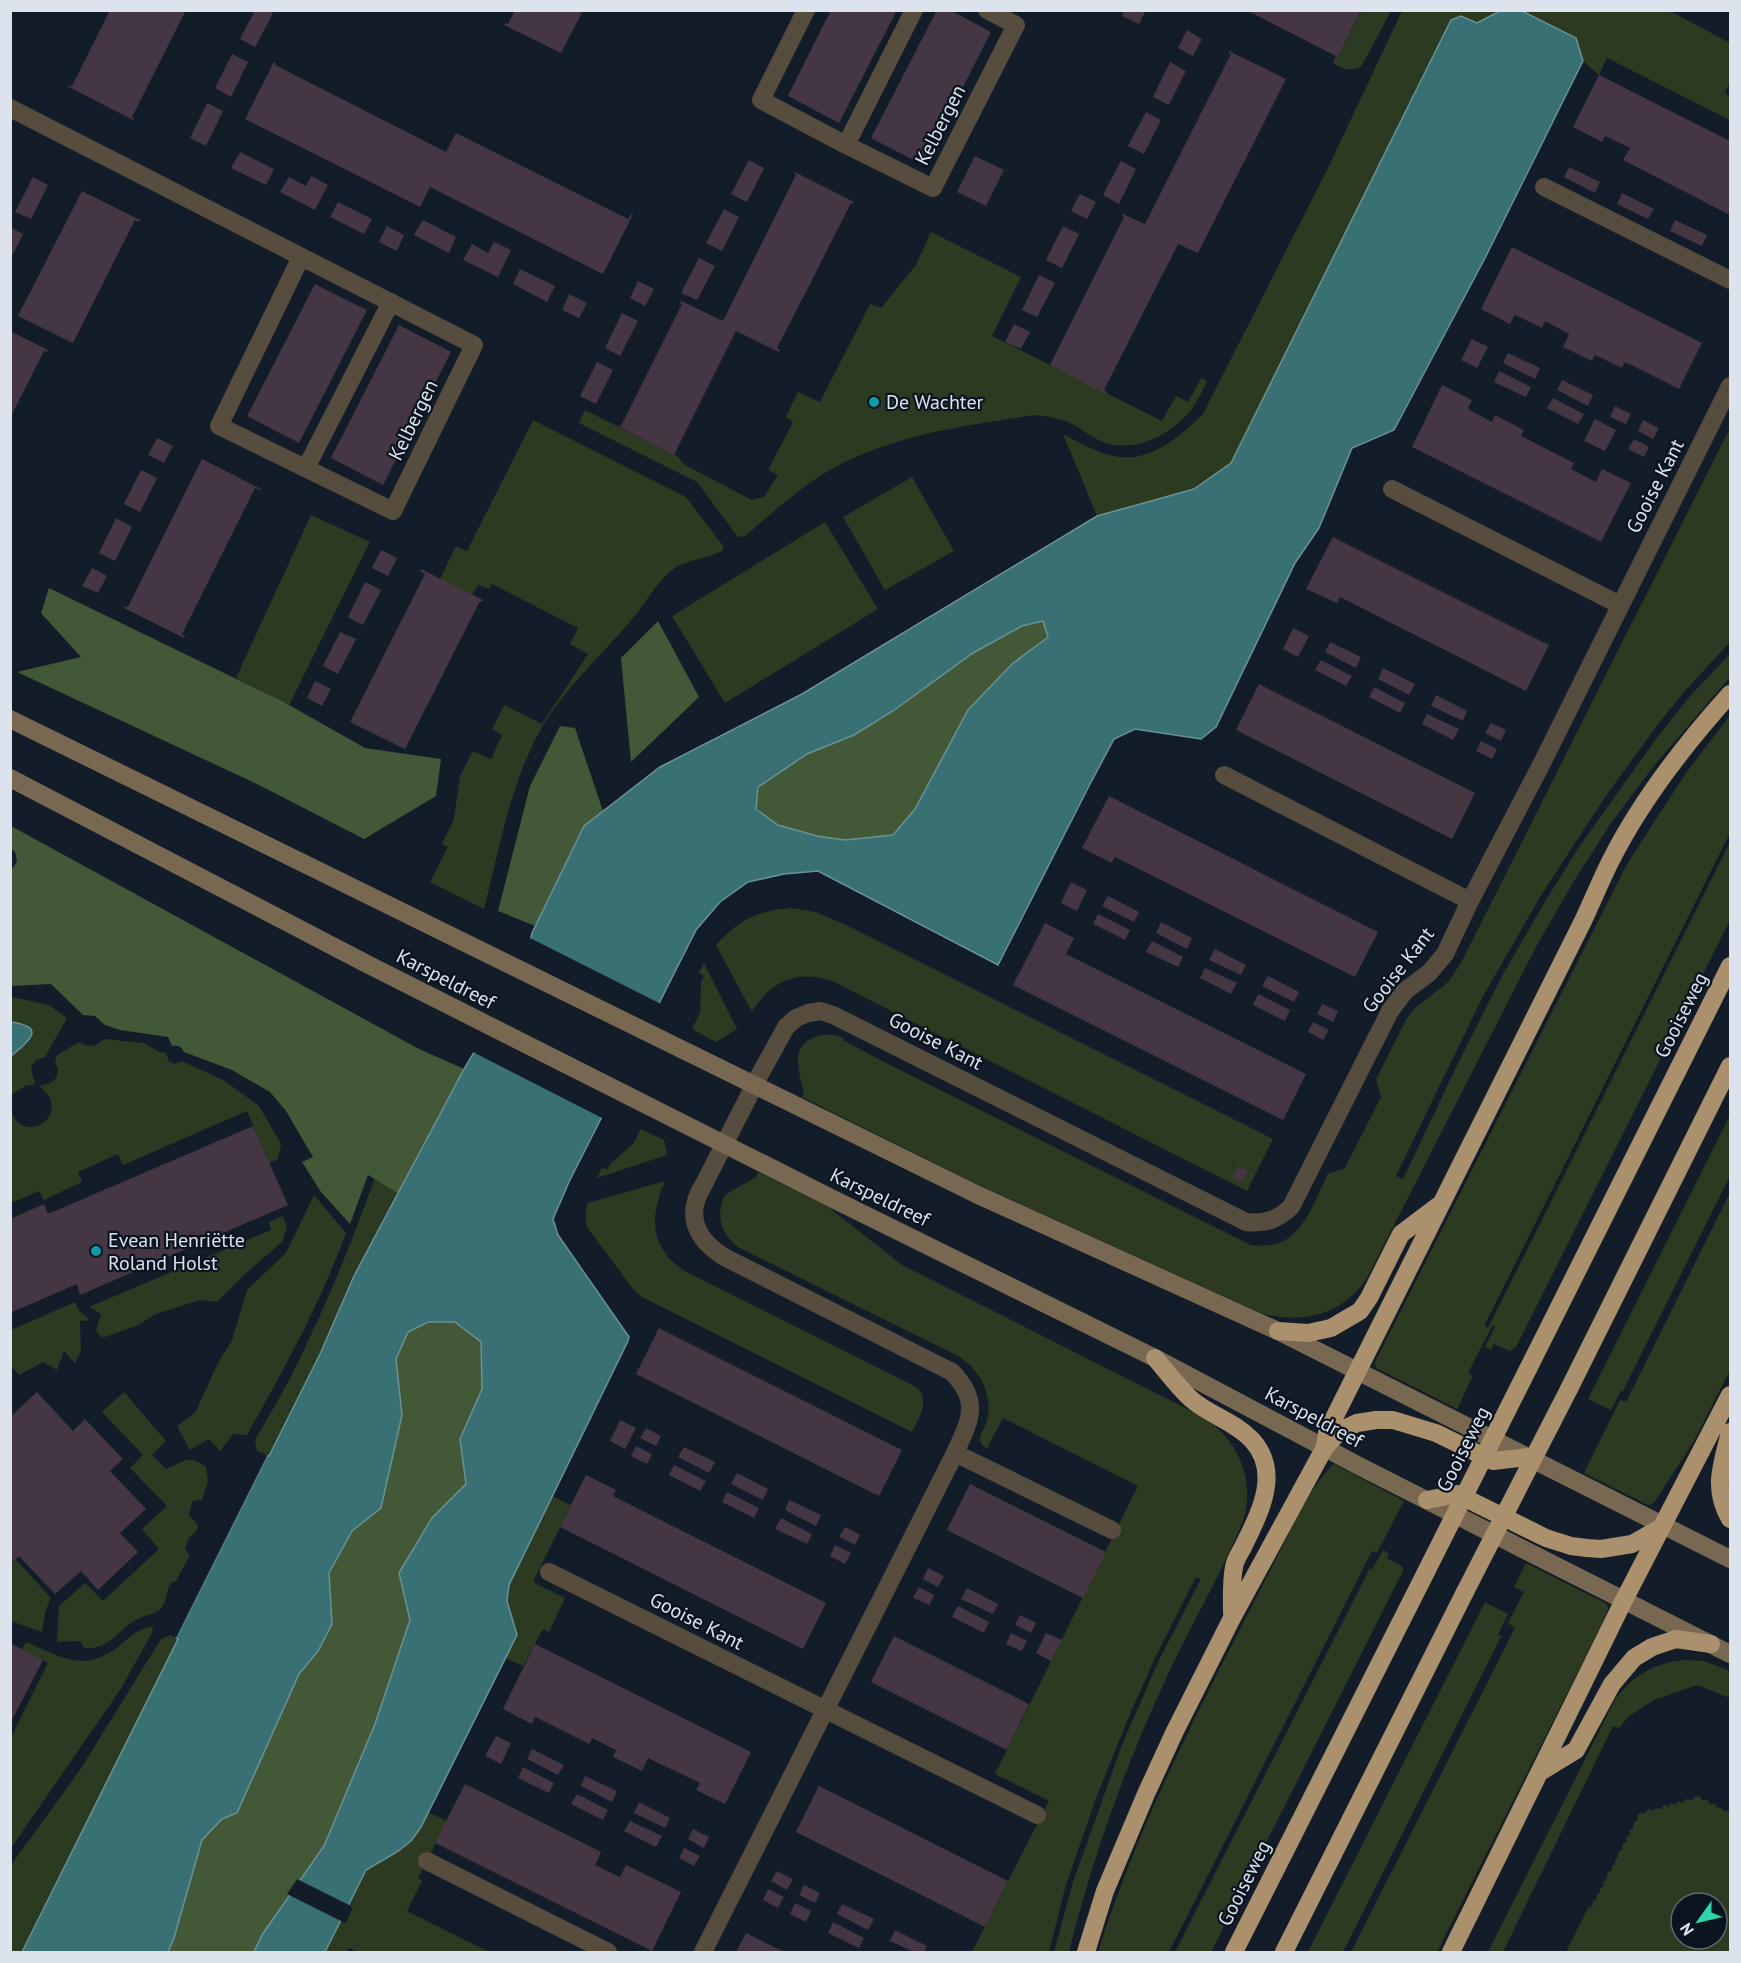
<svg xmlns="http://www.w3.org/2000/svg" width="1741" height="1963" font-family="'PT Sans',sans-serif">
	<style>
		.green { fill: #2b3a21; fill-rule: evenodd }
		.forest { fill: #435836 }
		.water { fill: #387073; stroke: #6a9297; stroke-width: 1.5; fill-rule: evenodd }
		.pier { fill: #131d29 }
		.building { fill: #443642 }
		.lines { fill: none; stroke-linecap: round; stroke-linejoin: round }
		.street { stroke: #574d3f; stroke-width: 18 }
		.secondary { stroke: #796851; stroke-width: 18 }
		.highway { stroke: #aa906c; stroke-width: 18 }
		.highway-bridge { stroke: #aa906c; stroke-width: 18 }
		.culture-dot { fill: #0f9aa8; stroke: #0a141f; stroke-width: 2 }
		.labels { text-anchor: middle; stroke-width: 4.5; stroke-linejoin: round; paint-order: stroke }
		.street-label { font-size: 20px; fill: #dde3ec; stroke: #0a141f }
		.poi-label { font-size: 20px; fill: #dde3ec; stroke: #0a141f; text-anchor: start }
	</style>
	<rect width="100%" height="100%" fill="#131d29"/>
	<!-- green -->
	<path class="green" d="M1361,11h30l-30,56c-11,5 -18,2 -28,-4l2,-4h2z
		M1402,11h98l-23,12 -16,-7 -10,4 -220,443 -37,26 -97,27 -34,-82c15,8 30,16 46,21 37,11 70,-17 94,-41l125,-246z
		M1522,11h148l60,32v38l-5,12 5,3v24l-123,-62 -8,17 -16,-14 -7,-23z
		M931,232l90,45 -29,59 170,85 14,-25 12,6 13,-24 6,3c-4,8 -8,17 -13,25 -18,26 -56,47 -88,37 -13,-4 -24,-14 -36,-20 -11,-5 -24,-7 -36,-8 -73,11 -151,21 -214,61 -27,17 -51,40 -75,60l-7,1 -41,-55 -118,-59 6,-13 92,46 8,9 67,35 12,-3 14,-22 -10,-5 25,-48 -7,-5 12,-25 22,10 50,-98 11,4 35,-43z
		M533,420l153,77 38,50 -2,4c-15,8 -33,8 -47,17 -18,12 -32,40 -47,56 -28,32 -61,63 -83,98 -34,56 -45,125 -61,187l-54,-27 18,-35 -6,-3 12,-25 6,-43 13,-25 18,8 11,-24 -10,-6 12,-24 38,19 46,-70 -18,-10 8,-16 -86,-44 -3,5 -11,-4 -6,10 -32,-16 16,-33 11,5z
		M1730,428v214l-46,50 -22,27 -55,75 -67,103 -58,101 -86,178 7,3 60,-126 40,-79 43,-74 35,-56 75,-105 34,-43 40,-42v23l-77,90 -42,56 -37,58 -37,64 -169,331c-22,38 -66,49 -107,37l-293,-133 -166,-83 2,-4c-3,-9 -6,-24 -6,-34 1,-23 29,-29 46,-21l-1,2 39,21 369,184c49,7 58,-34 77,-71l17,-6 36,-71 -5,-18 31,-61 7,-9 34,-27 13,-19z
		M912,477l42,74 -69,39 -42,-73z
		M311,515l59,27 -81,163 -53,-27z
		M825,522l53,87 -153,94 -53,-87z
		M1730,715v118l-246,493 4,2 242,-486v78l-214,427 -6,4 -16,-7 -3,6 -6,-3 10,-20v-2l-3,1 -24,47 5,3 -16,33 -81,-41 -1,-6 252,-498 59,-91z
		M791,908l25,4 32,14 425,213 -26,52 -415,-210c-34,-12 -62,0 -80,31l-36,-67c21,-24 43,-35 75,-37z
		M704,963l33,66 -21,13 -24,-13 8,-16 1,-31 3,-6 -5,-3z
		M11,997l38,8 18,13 -22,39 -9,3 -5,7 2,11 2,3 -1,4h-7l-16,10v-39l19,-16 -5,-16 -14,-2z
		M104,1039l40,4 15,9 7,1 3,9 6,2 7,-3 43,20 34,25 22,38 -3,15 -9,4 -22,-52 -124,54 -5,-11 -40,18 4,10 -38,18 -5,-9 -28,12v-93c12,39 64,3 29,-23l2,-2c13,-1 20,-11 13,-22l2,-8 22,-13c9,7 18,4 25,-3z
		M1730,1115v61l-107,215h-2l-10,19 -23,-11z
		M641,1129l23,11 3,15 -70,23 5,-11 5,3 3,-6 23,-20z
		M758,1172l69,34 75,59 301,152c35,22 53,64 40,104 -23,56 -55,109 -80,164 -40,87 -71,175 -94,267h-15l19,-70 49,-137 36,-83 43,-83 -5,-2 -41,81 -25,56 -35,87 -30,87 -16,64h-77l77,-151 -54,-27 143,-288 -135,-68 -15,28 1,3c-5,-2 -9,-4 -9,-10 0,-6 5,-12 7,-18 6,-26 -6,-49 -27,-64l-222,-110c-17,-13 -23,-32 -13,-52l31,-18z
		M375,1178l24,16 -45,82 -34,78 -51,102 -12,-5 -2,-11c13,-23 27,-45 38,-68 32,-63 58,-128 82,-194z
		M665,1181c-16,36 -15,68 20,90l233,117c12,15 1,29 -6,44l-270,-135 -9,-8 -46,-62c-2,-9 -2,-15 1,-24z
		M1730,1193v177l-36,71 -40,62 -6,2 -64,-32 36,-73 6,2z
		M314,1195l32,38c-26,71 -62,136 -99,202l-14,-1 -13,17 -11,-12 -19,11 -13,-24 18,-13 23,-50 14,-23 15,-50 39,-37z
		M283,1216l4,11 -5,15 -34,29 -31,31 -17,-2 -44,14 -20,12 -34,12 -6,-7 5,-17 -12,-7 182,-77 -2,-8z
		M75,1302l4,9 11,9 -10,1 1,30 -6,12 -11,-12 -7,19 -14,-8 -24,13 -8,-9v-36z
		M124,1392l42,49 -14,14 14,14c18,-7 22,-15 40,-2l2,14 -6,19h-6l-4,2 -3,13 8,9 1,3 -3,6 -6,5 -4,11 5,6 -14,26 -5,2c-6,9 -3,17 -10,25 -6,7 -14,6 -21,10 -23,10 -28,32 -56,30l-4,-7 -23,1 2,-36 26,-23 18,18 56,-52 -17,-20 25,-23 -37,-38 13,-13 -41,-43z
		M1334,1464l70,37 -27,52 -5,-2 -203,401h-71c47,-151 127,-290 197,-431 8,-15 27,-48 39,-57z
		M552,1496l19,9 -38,77 32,16 -16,34 -6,-3 -20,37 -17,-8 11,-23 -10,-34 2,-16z
		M1383,1550l6,3 -2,5 16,9v4l-192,381h-36l195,-384 2,2z
		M15,1559l36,39 -6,14 -3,20 -31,-11v-57z
		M1526,1563l81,41 1,5 -7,17 -164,326h-86l164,-324 -7,-5 16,-31 -10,-5z
		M1485,1602l23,12 -10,20 1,2 3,-1 -159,317h-35z
		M153,1626l-1,7 -32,57 -109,158v-111l37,-74 -26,-14 4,-7c35,14 55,32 92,5 15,-12 15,-16 35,-21z
		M170,1635l8,4 -157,313h-10v-87l69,-95 81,-131z
		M1685,1660l19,1 26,10v27l-33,-13 -43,15 -26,17 -9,11 -6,-2 -110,226h-15l128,-254c18,-24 40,-35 69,-38z
		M1699,1796l3,4h6l3,5 3,-2 4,5 3,-1 3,4h6v141h-164l23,-46 3,1 1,-6 4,-2v-5l3,-2v-3l4,-4 -1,-3 4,-3v-5l5,-4v-5h3v-5l3,-3 1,-6 4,-2 -1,-4 5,-4 -1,-3 5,-4 -2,-3 4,-3 1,-6 3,-1 1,-7 7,-1 4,-4 4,2 2,-3 6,1 3,-4 5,2 1,-4 5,2 3,-4 5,2 3,-4 7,1 1,-3zM1681,1903h36v36h-36z
		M428,1812l19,9 -29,57 4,3 -15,30 82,41h-131l-9,-4 -2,4h-22l15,-31 6,2 7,-15 -5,-3 18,-35 55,-43z"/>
	<!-- forest -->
	<path class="forest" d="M49,588l233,113 83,47 76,11 -5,37 -72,43 -107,-55 -240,-112 64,-15 -40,-44z
		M658,621l41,76 -68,65 -10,-104z
		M1043,621l5,15 -36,28 -44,46 -53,99 -22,26 -48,5 -28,-4 -39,-11 -22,-17 2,-21 49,-33 47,-19 39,-24 80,-58 49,-27z
		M560,726l15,2 28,83 -19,15 -49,100 -37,-15 32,-125z
		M11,826l408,223 45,20 -65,125 -31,-19 -18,49 -29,-32 -19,-30 11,-5 -27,-46 -16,-19 -38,-22 -48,-18c-3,-6 -6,-7 -12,-6l-4,-9 -48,-7 -15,-5 -10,-9 -12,-1 -32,-31 -40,2v-116l6,-8 -2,-10 -4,-3z
		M428,1322h27l26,20 1,47 -22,50 6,45 -34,34 -33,55 11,47 -35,104 -51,122 -62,89 -8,17h-86l6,-14 28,-98 20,-21 15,-6 62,-139 19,-23 14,-27 -3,-51 23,-42 29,-23 21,-93 -6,-56 12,-27z"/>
	<!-- water -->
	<path class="water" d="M1500,11h22l54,27 7,23 -98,197 -91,172 -42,18 -33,80 -24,35 -79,164 -15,12 -66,-10 -21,10 -24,45 -92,181 -180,-94 -34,3 -36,8 -28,20 -24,28 -127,252 -16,37 5,16 71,102 -1,4 -119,244 -2,16 10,34 -96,192 -10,14 -14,11 -31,18 -41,82h-71l8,-17 62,-89 51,-122 35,-104 -11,-47 33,-55 34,-34 -6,-45 22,-50 -1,-47 -26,-20h-27l-20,10 -12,27 6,56 -21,93 -29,23 -23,42 3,51 -14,27 -19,23 -62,139 -15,6 -20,21 -28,98 -6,14h-146l156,-313 -2,-1 91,-182h2l51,-102 34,-78 110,-207 59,-99 9,-37 52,-107 76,-59 142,-73 295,-178 97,-27 37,-26 220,-443 10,-4 16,7zM1043,621l5,16 -36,27 -44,46 -53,99 -22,26 -48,5 -28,-4 -39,-11 -22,-16 2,-22 49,-33 47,-19 39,-24 80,-58 49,-27z
		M11,1022c37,5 17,20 0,34z"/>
	<!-- pier -->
	<path class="pier" d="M528,937l133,67 -57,115 -133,-68 49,-82z
		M264,1454l3,2 -91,182 -2,-2z
		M297,1879l54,27 -8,16 -56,-28z"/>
	<!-- building -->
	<path class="building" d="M110,10h76l-54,107 2,1 -1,2 -66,-34h5z
		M255,10h13l5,3 -18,34 -15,-8z
		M515,10h68l-22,43 -57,-28 1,-2 3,1z
		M831,10h66l-58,113 -51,-27z
		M937,10h13l41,22 -68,133 -52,-27z
		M1124,10h22l-7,14 -17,-8z
		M1246,10h115l-26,53 -1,-1 2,-6z
		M1187,30l15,9 -9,17 -15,-8z
		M1229,51l57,28 -88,174 -20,-9 -74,146 3,2 -1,2 -56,-29 74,-148 -2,-1 1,-2 22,10 86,-170 -3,-2z
		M232,54l16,8 -17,35 -16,-9z
		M274,62l2,1 -1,2 171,87 10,-19 172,86 4,-6 1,1 -30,60 -173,-87 -10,20 -175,-88z
		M1170,62l16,9 -17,34 -16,-8z
		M1599,75l131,66v74l-107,-55 7,-12 -25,-12 -3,6 -29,-15z
		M207,103l16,8 -17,35 -16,-8z
		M1146,112l15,8 -17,34 -16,-8z
		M240,152l34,17 -8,16 -35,-17z
		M975,156l29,14 -18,36 -29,-14z
		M749,160l15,8 -17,34 -16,-8z
		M1121,161l15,8 -17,35 -16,-9z
		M1569,167l31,15 -5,11 -31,-16z
		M795,172l59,30 -1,2 -2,-1 -37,73 -37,72 3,2 -1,2 -43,-21 -62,124 -58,-30 5,1 61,-122 -2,-1 1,-2 42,20 73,-146 -2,-1z
		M311,176l17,9 -13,25 -35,-18 9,-15 17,9z
		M33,177l15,8 -17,34 -16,-7z
		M82,191l58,29 -1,2 -4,-2 -62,123 -55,-27z
		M1622,193l32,16 -6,10 -31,-15z
		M1080,194l16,8 -9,17 -16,-8z
		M338,202l34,17 -8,15 -34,-17z
		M724,209l15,8 -17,34 -16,-8z
		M423,220l33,17 -7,16 -35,-18z
		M1675,220l32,15 -5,11 -32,-15z
		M387,226l17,9 -7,16 -18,-9z
		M1063,226l16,8 -17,34 -16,-8z
		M10,227l13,7 -13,26z
		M494,242l17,8 -13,27 -35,-17 9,-16 16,9z
		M1512,247l190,96 -23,46 -54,-27 -3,6 -27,-13 -3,6 -29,-14 6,-13 -24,-13 -3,7 -27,-13 -5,9 -29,-15z
		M699,258l16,8 -18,34 -16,-7z
		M520,269l35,17 -8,16 -34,-18z
		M1039,275l16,8 -18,34 -15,-7z
		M638,281l16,8 -9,17 -15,-8z
		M315,284l52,26 -68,133 -52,-27z
		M569,294l18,9 -8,15 -17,-8z
		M622,313l16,8 -18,35 -15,-8z
		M1014,324l16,8 -9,17 -16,-7z
		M399,325l52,27 -68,133 -52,-27z
		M10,331l38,19 -1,2 -3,-1 -34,67z
		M1472,339l16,8 -11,21 -16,-8z
		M1508,353l32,15 -5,11 -32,-16z
		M597,362l16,8 -17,34 -16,-8z
		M1499,371l32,16 -5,10 -32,-15z
		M1562,380l31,15 -5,11 -31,-16z
		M1442,385l30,15 -4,9 24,13 3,-7 29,15 -3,6 53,27 -3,6 25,13 6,-13 29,14 -30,59 -189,-95z
		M1553,398l31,16 -6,10 -31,-16z
		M1615,406l16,8 -5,10 -16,-7z
		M1595,419l21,11 -11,21 -21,-10z
		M1643,420l16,8 -6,11 -15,-8z
		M157,438l16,8 -9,17 -16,-8z
		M1634,439l15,8 -5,10 -16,-8z
		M202,459l59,30 -1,1 -5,-2 -73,146 3,2 -1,2 -60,-30 1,-2 3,1z
		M141,470l16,8 -17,34 -16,-8z
		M116,518l16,9 -17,34 -16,-8z
		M1333,537l216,108 -23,46 -186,-94 -3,6 -31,-14z
		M381,550l16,8 -9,18 -16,-8z
		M92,568l15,8 -9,17 -16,-7z
		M421,569l62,31 -1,2 -2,-1 -75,148 -55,-27 75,-148 -5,-3z
		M365,582l16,8 -18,35 -15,-8z
		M1293,628l16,8 -11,21 -15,-8z
		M340,632l16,7 -18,35 -15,-8z
		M1330,642l31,15 -5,11 -31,-16z
		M1321,660l31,16 -6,10 -31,-16z
		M1383,668l32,16 -6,11 -31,-16z
		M315,681l16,8 -9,17 -15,-8z
		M1259,684l216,109 -23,46 -216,-109z
		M1374,687l31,16 -5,10 -31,-16z
		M1436,695l31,16 -4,10 -32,-15z
		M1427,714l32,15 -6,11 -31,-16z
		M1491,723l15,7 -5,11 -16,-8z
		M1481,741l16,8 -5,10 -16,-8z
		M1109,796l269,136 -23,45 -240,-120 -3,6 -30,-15z
		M1071,882l16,8 -10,21 -16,-8z
		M1108,896l31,16 -5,10 -32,-16z
		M1098,914l32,16 -5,10 -32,-16z
		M1161,922l31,16 -5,11 -31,-16z
		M1045,923l29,15 -8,16 240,120 -23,46 -270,-135z
		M1152,941l31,16 -5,10 -32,-15z
		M1215,949l31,16 -5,10 -32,-15z
		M1205,968l32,15 -6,11 -31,-16z
		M1268,976l31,16 -5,10 -32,-16z
		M1258,994l32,16 -5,11 -32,-16z
		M1322,1004l16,7 -5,11 -16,-8z
		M1313,1022l16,8 -6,10 -15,-8z
		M253,1126l35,79 -208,90 -3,-11 -67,29v-94l34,-15 4,10z
		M1238,1166l10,5 -6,11 -10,-5z
		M659,1328l243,122 -23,46 -243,-122z
		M37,1392l36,39 12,-12 38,40 -13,12 36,38 -26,24 18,19 -40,38 -17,-19 -26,23 -36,-38 -9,8v-147z
		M620,1420l16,8 -11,21 -15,-8z
		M646,1428l15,8 -5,10 -16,-8z
		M636,1446l16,8 -5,10 -16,-8z
		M684,1447l31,15 -6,11 -31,-16z
		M674,1465l32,16 -6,10 -31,-16z
		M737,1473l31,16 -5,11 -32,-16z
		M586,1475l30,15 -3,6 213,107 -23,46 -243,-122z
		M970,1484l136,68 -23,46 -136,-68z
		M727,1492l32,16 -5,10 -32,-16z
		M789,1500l32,15 -5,11 -31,-16z
		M781,1518l31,16 -5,10 -32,-15z
		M845,1527l15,8 -5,10 -16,-8z
		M835,1545l16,8 -6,11 -15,-8z
		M928,1568l16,8 -6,11 -15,-8z
		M919,1587l15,8 -4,10 -17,-7z
		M967,1588l31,16 -5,10 -32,-15z
		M958,1606l31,16 -5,11 -32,-16z
		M1020,1615l16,8 -5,10 -16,-8z
		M1011,1633l16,8 -5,10 -16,-7z
		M1046,1633l16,7 -11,21 -15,-8z
		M894,1636l135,68 -22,46 -136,-68z
		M10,1643l33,17 -33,64z
		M535,1644l216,108 -26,52 -29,-14 4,-7 -52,-25 -6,13 -29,-14 3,-7 -24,-12 -3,6 -54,-27 -3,7 -29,-15z
		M496,1736l15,7 -10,21 -16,-8z
		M532,1749l32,16 -6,10 -31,-16z
		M523,1767l31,16 -5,10 -31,-15z
		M585,1776l32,15 -5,11 -31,-16z
		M465,1784l136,68 -6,13 25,12 6,-12 55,27 -29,59 -217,-108z
		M819,1786l189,95 -23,46 -189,-95z
		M577,1794l31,16 -5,10 -32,-16z
		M639,1802l31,16 -5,10 -31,-15z
		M630,1821l32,15 -6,11 -32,-16z
		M693,1829l16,8 -5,11 -16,-9z
		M684,1848l16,8 -6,10 -15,-8z
		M777,1871l16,8 -6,11 -16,-9z
		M804,1885l16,8 -5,10 -16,-8z
		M768,1889l16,8 -6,11 -15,-8z
		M795,1903l16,8 -5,11 -16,-8z
		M842,1904l32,15 -6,11 -31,-16z
		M833,1922l31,16 -5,10 -31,-15z
		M895,1930l32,16 -3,6h-10l-24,-11z
		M746,1933l28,14 12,5h-50z"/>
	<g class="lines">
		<!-- street -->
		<path class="street" d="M806,10l-45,90 85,45 87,43 83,-163 -29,-15
			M10,108l464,237 -81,166 -174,-85 82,-169
			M846,145l68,-135
			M1544,187l186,93
			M306,468l85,-166
			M1392,489l228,116
			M1224,775l246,126
			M955,1453l157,77
			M549,1572l488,243
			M427,1861l181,91
			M703,1952l252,-499c15,-33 26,-51 -3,-81l-226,-114c-30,-18 -42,-43 -22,-74l55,-108 27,-49 10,-9 12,-5 12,-2 13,4 413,207c19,2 31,-2 45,-15l99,-196 15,-20 24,-18 16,-19 25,-53 70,-134 190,-381"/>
		<!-- secondary -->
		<path class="secondary" d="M10,719l968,476 300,136 452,228
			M10,778l357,186 464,234 324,160 206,109 369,187"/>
		<!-- highway -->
		<path class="highway" d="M1278,1331l30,2 23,-5 29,-17 9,-13 32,-64 37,-28
			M1155,1358c12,14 23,29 36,41 18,16 43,22 61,41 30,33 7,74 -9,107 -3,6 -8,13 -9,20 -3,15 -2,32 -2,46
			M1528,1369l202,-403
			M1569,1389l161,-323
			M1730,1432c-8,33 -18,56 0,87
			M1325,1447l2,-14 7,-15 249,-497c9,-19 17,-39 27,-59 30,-60 75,-118 120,-168
			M1427,1500l30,-6 89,44 25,8 16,2 14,1 31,-5 30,-17
			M1540,1772l36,-22 36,-66 22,-26 18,-11 24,-8 35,5
			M1086,1952l19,-61 41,-97 29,-63 57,-113 93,-171 15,-16 17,-8 19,-3h17l43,13 57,28 35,-4
			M1234,1952l192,-380
			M1284,1952l181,-360
			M1451,1952l173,-352 106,-205"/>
		<!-- highway-bridge -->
		<path class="highway-bridge" d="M1426,1572l102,-203
			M1465,1592l104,-203"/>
	</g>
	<!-- markers -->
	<g class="culture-dot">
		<circle cx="874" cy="402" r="6"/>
		<circle cx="96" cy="1251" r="6"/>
	</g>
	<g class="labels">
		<!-- street labels -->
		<g class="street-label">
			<text transform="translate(940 125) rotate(-63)" y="7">Kelbergen</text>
			<text transform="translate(413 420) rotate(-64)" y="7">Kelbergen</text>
			<text transform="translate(1655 486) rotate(-63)" y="7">Gooise Kant</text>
			<text transform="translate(1398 970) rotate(-52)" y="7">Gooise Kant</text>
			<text transform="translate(446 979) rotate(27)" y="7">Karspeldreef</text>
			<text transform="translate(1681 1015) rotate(-63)" y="7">Gooiseweg</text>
			<text transform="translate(936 1041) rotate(27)" y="7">Gooise Kant</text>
			<text transform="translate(880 1197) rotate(26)" y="7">Karspeldreef</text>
			<text transform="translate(1314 1417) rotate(28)" y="7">Karspeldreef</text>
			<text transform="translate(1463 1449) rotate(-63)" y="7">Gooiseweg</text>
			<text transform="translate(697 1621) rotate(27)" y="7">Gooise Kant</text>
			<text transform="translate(1244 1883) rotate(-63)" y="7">Gooiseweg</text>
		</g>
		<!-- poi labels -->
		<g class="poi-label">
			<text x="886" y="409">De Wachter</text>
			<text x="108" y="1247">Evean Henriëtte<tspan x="108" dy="23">Roland Holst</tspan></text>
		</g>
	</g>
	<!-- border -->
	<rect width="1741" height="1963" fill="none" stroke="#dde3ec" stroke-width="24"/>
	<!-- north arrow -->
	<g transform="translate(1699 1921) rotate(236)"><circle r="28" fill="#0a141f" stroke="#5e6771" stroke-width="1.5"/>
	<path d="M0-4.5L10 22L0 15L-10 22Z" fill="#2ed4aa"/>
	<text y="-9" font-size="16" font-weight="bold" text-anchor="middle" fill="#dde3ec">N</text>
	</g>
</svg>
